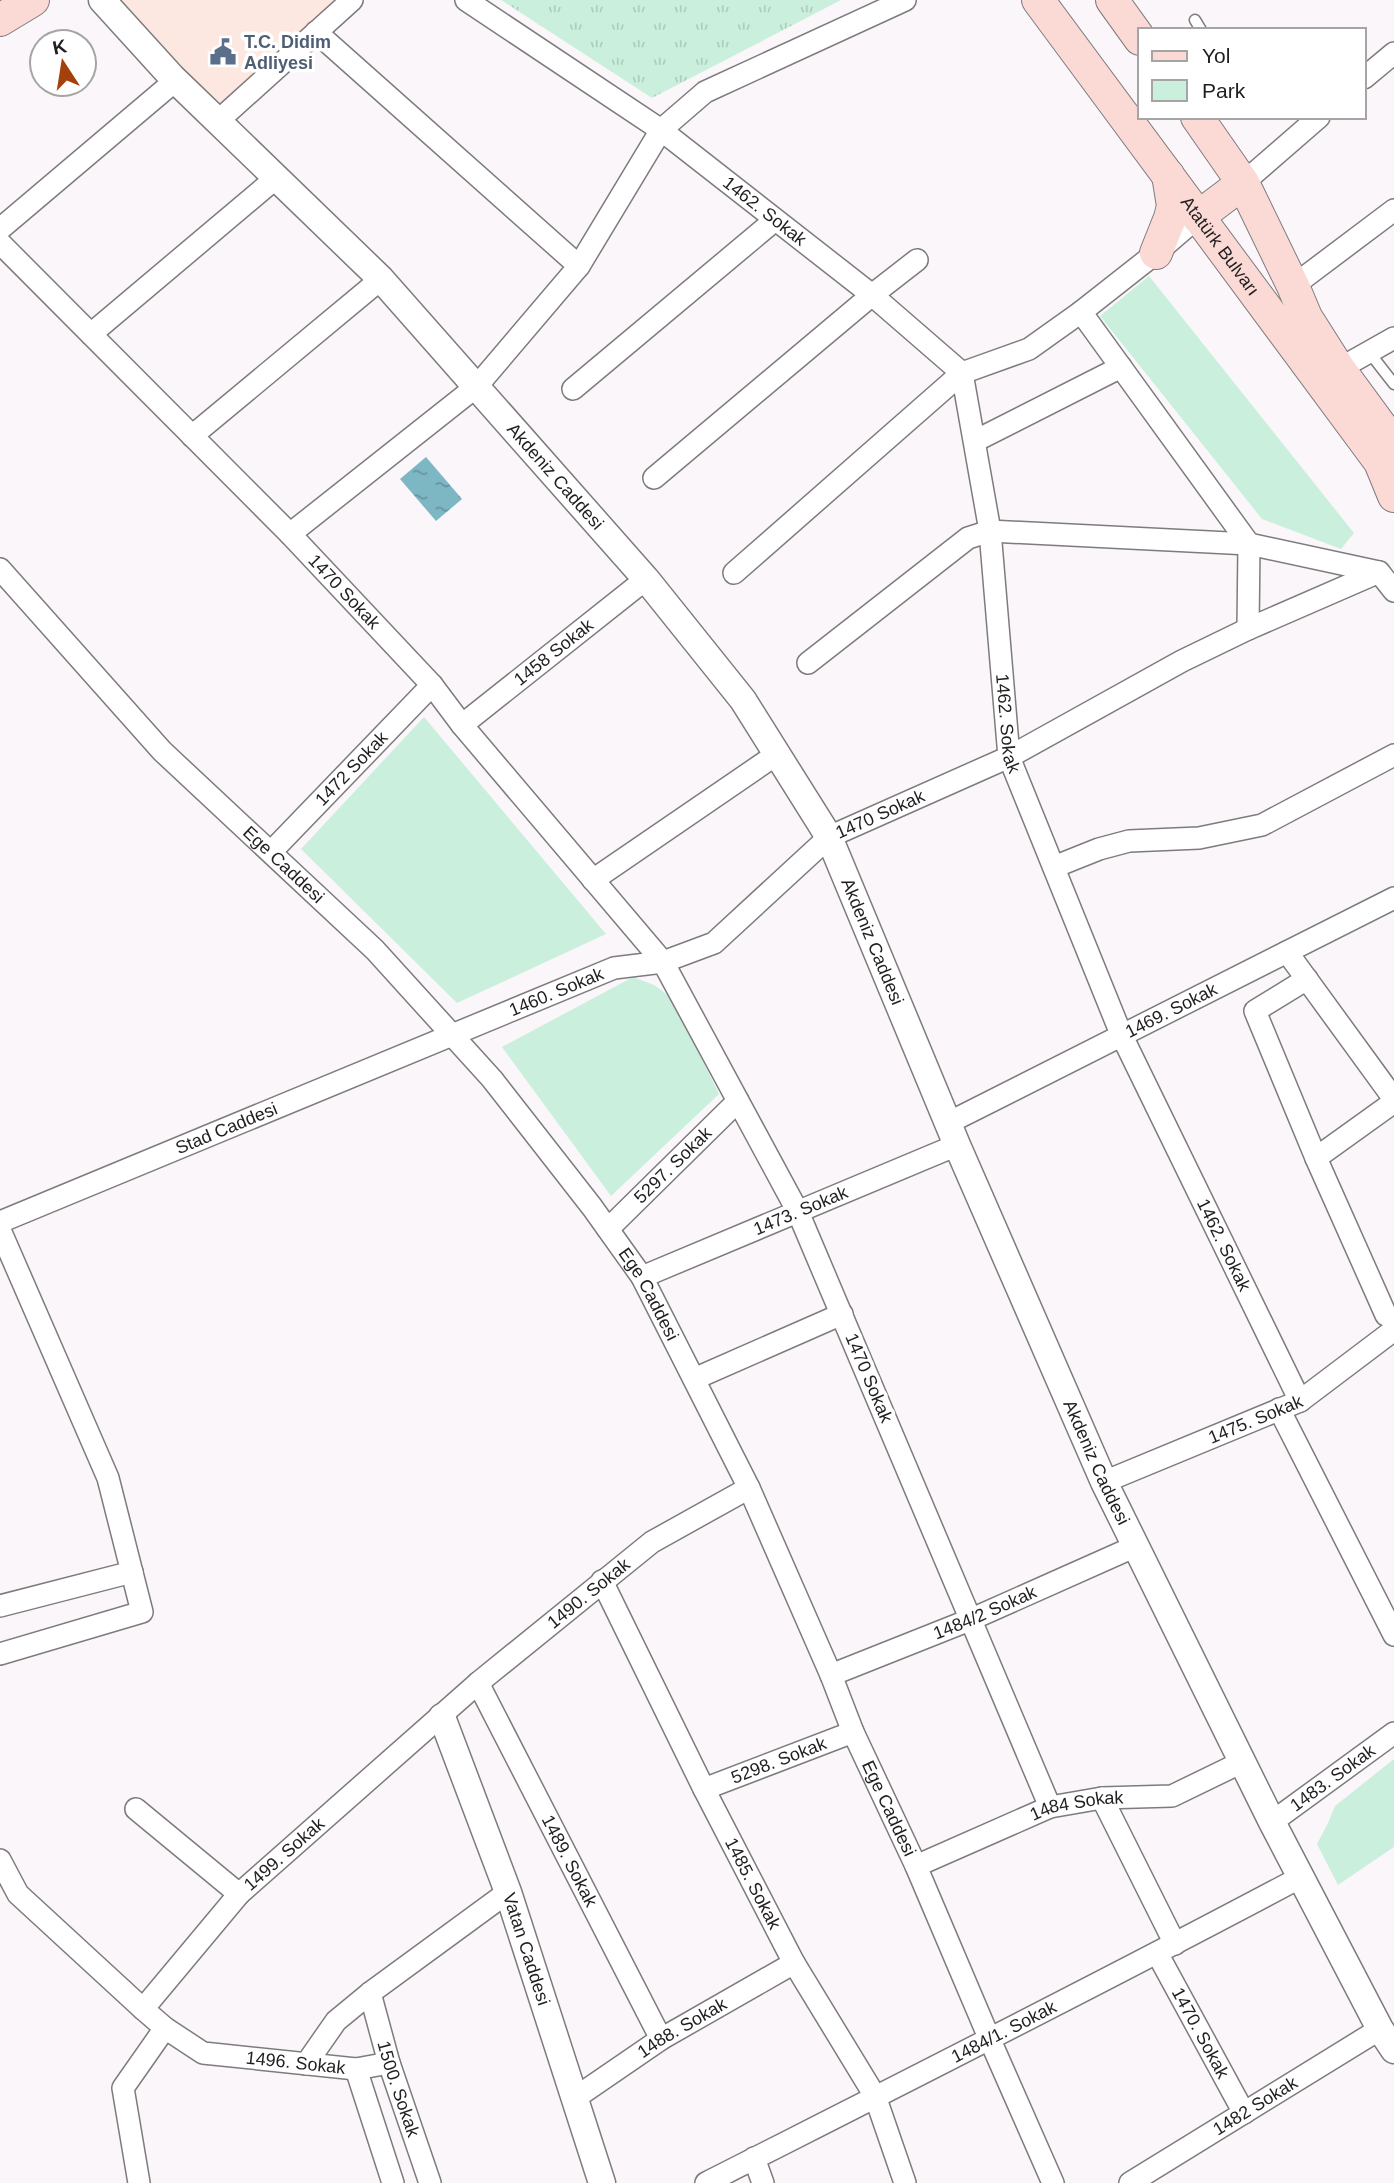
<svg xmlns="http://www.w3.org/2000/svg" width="1394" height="2183" font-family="Helvetica,sans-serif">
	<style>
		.commercial { fill: #fce8e1 }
		.grass { fill: url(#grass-tufts) }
		.park { fill: #caf0dd }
		.water { fill: url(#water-ripples) }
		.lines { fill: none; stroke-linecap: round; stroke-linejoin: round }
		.service-casing { stroke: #7e7b7f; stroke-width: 13 }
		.minor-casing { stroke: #7e7b7f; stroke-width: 24 }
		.tertiary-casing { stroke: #7e7b7f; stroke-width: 29 }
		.secondary-casing { stroke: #7e7b7f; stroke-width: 34 }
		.service { stroke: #fff; stroke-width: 10 }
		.minor { stroke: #fff; stroke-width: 21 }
		.tertiary { stroke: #fff; stroke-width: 26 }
		.secondary { stroke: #fbdad6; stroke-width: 32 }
		.labels { text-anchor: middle; stroke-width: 7; stroke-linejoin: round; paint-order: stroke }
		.service-label { font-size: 18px; font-weight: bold; fill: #4e5e75; stroke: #fff; text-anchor: start }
		.street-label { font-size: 18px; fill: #201e20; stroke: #fff }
	</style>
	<defs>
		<pattern id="grass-tufts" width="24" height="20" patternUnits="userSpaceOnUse" patternTransform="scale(1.75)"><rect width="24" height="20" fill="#caf0dd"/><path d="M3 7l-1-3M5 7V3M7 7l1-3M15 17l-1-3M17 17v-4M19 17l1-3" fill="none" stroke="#adcdbd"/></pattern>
		<pattern id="water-ripples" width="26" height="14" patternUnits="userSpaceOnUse" patternTransform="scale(1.75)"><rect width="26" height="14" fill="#7db7c4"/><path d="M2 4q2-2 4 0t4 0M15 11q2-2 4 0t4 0" fill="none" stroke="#66949f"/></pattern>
	</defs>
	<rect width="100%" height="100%" fill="#faf6fa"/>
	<!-- commercial -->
	<path class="commercial" d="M118,0h217l-115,105z"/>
	<!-- grass -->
	<path class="grass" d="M501,0h340l-189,98z"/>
	<!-- park -->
	<path class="park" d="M1149,276l205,257 -13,16 -79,-30 -162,-203z
		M424,717l182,217 -149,69 -156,-154z
		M633,977l21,8 18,13 47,96 -108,102 -109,-149z
		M1394,1759v88l-56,38 -21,-41 11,-21 7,-17z"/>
	<!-- water -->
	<path class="water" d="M426,457l36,42 -26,22 -36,-42z"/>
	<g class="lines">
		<!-- service casing -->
		<g class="service-casing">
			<path id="service" d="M1195,20l6,10
				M1369,352l25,32"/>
		</g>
		<!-- minor casing -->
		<g class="minor-casing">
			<g id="minor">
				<path id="s1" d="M466,0l195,130 211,165 90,78 28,158 19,226 112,277 179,367"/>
				<path d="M316,32l263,234"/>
				<path d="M1364,78l30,-25"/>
				<path d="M218,121l134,-121"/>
				<path d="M1243,183l76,-66"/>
				<path d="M0,229l176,-149"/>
				<path id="s2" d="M0,243l290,291 142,151 30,40 201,237"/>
				<path d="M1293,286l101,-76"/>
				<path d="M1081,312l168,232 -1,85"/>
				<path d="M91,334l185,-156"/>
				<path d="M1339,369l55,-31"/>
				<path d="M573,389l202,-169"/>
				<path d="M192,436l189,-157"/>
				<path d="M975,441l146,-74"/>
				<path d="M654,478l218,-183 45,-35"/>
				<path d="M290,534l187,-148 102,-120 82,-136 44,-38 200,-92"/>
				<path id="s3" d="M0,569l162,182 213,199 117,129 100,128 50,70 107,211 82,187 22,57 63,134 74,174 63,143"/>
				<path d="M734,573l228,-200 67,-24 52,-37 75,-59 42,-36"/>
				<path d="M808,663l160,-125 22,-7 259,13 130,28 15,19"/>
				<path id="s4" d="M462,725l184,-146"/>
				<path id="s5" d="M271,852l161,-167"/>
				<path d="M1054,867l45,-18 30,-8 70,-3 63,-13 132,-70"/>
				<path d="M593,880l184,-126"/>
				<path d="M1287,952l107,147"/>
				<path d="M1307,979l-52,32 61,147 70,157"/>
				<path id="s6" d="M948,1123l446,-225"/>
				<path d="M1316,1158l78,-56"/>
				<path id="s7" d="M0,1222l614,-254 49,-6"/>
				<path id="s8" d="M608,1229l130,-128"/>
				<path d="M0,1230l108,248 34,134 -142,42"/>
				<path id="s9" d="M642,1277l315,-132"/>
				<path d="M694,1379l148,-65"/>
				<path d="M1279,1409l115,226"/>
				<path id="s10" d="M1104,1482l196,-81 94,-71"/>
				<path id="s11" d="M602,1581l102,208 90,174 81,133 30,87"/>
				<path d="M0,1606l132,-34"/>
				<path id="s12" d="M831,1675l141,-56 164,-73"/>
				<path id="s13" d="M478,1683l183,356"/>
				<path id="s14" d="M704,1789l149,-57"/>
				<path d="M1102,1798l73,146"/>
				<path id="s15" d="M1050,1807l-252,-595 -135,-250 51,-19 115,-106 180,-80 173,-96 66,-32 131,-57"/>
				<path d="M136,1809l103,85"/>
				<path id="s16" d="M1272,1822l122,-89"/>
				<path id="s17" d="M0,1860l18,34 125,115 22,19 38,25 153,16 33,-6"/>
				<path id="s18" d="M916,1866l134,-59 52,-9 70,-2 70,-34"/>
				<path id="s19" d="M1157,1953l87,160"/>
				<path id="s20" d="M370,1993l19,70 41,120"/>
				<path id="s21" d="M143,2009l96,-115 239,-211 174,-141 97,-54"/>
				<path d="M306,2064l30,-43 34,-28 138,-101"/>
				<path d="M356,2069l37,114"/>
				<path id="s22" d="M575,2098l86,-59 133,-76"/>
				<path d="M754,2158l9,25"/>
				<path d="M139,2183l-16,-95 42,-60"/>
				<path id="s23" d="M706,2183c199,-101 398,-201 595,-306"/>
				<path id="s24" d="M1130,2183l250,-154"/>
			</g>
		</g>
		<!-- tertiary casing -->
		<g class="tertiary-casing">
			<g id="tertiary">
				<path id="s25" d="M102,0l70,77 209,202 265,300 97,121 86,137 128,308 147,337 168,340 108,207 14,21"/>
				<path id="s26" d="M442,1717l66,175 94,291"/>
			</g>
		</g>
		<!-- secondary casing -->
		<g class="secondary-casing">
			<g id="secondary">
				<path id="s27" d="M1038,0l342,462 14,34"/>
				<path d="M1112,0l28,39"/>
				<path d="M0,20l33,-20"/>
				<path d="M1197,117l46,66 50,103 13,31 33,52 55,75"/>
				<path d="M1198,217l45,-34"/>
				<path d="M1156,253l14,-35 3,-12 -5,-31"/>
			</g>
		</g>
		<!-- service -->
		<use href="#service" class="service"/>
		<!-- minor -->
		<use href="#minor" class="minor"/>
		<!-- tertiary -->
		<use href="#tertiary" class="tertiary"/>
		<!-- secondary -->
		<use href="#secondary" class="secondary"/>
	</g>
	<!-- icons -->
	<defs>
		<g id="civic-bare" transform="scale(2.1)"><path d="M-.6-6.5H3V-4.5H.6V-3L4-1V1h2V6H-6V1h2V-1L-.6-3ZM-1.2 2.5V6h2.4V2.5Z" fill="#5c6f8a" stroke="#fff" stroke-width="2.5" paint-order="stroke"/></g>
	</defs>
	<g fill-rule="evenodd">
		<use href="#civic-bare" x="223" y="52"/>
	</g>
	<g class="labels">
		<!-- service labels -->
		<g class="service-label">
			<text x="244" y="48">T.C. Didim<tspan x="244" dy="21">Adliyesi</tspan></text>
		</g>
		<!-- street labels -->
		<g class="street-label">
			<text dy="6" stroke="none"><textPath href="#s1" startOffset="366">1462. Sokak</textPath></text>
			<text dy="6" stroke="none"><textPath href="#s27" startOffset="306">Atatürk Bulvarı</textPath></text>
			<text dy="6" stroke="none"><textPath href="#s25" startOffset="658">Akdeniz Caddesi</textPath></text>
			<text dy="6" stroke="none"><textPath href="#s2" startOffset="490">1470 Sokak</textPath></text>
			<text dy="6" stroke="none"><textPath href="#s4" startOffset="117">1458 Sokak</textPath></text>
			<text dy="6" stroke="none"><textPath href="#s1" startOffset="975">1462. Sokak</textPath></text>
			<text dy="6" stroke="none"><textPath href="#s5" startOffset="116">1472 Sokak</textPath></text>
			<text dy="6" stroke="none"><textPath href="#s15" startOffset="1197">1470 Sokak</textPath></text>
			<text dy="6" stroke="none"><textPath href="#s3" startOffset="410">Ege Caddesi</textPath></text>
			<text dy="6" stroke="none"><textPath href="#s25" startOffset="1225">Akdeniz Caddesi</textPath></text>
			<text dy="6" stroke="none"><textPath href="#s7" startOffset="602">1460. Sokak</textPath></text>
			<text dy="6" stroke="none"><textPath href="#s6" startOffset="250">1469. Sokak</textPath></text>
			<text dy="6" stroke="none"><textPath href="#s7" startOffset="245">Stad Caddesi</textPath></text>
			<text dy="6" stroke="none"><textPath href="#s8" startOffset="91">5297. Sokak</textPath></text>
			<text dy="6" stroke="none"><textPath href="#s9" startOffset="172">1473. Sokak</textPath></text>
			<text dy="6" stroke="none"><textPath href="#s1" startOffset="1542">1462. Sokak</textPath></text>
			<text dy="6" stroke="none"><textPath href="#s3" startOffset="976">Ege Caddesi</textPath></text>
			<text transform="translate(869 1378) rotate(67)" y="6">1470 Sokak</text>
			<text dy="6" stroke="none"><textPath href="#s10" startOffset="164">1475. Sokak</textPath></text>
			<text dy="6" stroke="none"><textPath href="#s25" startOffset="1792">Akdeniz Caddesi</textPath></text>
			<text dy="6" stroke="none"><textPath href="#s21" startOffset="611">1490. Sokak</textPath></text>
			<text dy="6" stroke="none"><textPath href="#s12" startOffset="166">1484/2 Sokak</textPath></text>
			<text dy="6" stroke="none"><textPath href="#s14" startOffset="80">5298. Sokak</textPath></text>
			<text dy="6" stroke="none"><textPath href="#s16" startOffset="75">1483. Sokak</textPath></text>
			<text dy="6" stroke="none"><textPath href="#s3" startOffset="1544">Ege Caddesi</textPath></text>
			<text dy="6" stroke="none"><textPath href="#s18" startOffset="173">1484 Sokak</textPath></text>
			<text dy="6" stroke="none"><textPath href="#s21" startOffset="210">1499. Sokak</textPath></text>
			<text dy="6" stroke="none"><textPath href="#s13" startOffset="200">1489. Sokak</textPath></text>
			<text dy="6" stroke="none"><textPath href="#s11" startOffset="338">1485. Sokak</textPath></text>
			<text dy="6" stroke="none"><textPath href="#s26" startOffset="247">Vatan Caddesi</textPath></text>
			<text dy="6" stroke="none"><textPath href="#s22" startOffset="128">1488. Sokak</textPath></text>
			<text dy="6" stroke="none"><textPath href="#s23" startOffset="334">1484/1. Sokak</textPath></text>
			<text dy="6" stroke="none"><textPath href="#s19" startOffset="91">1470. Sokak</textPath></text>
			<text dy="6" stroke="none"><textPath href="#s17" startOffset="376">1496. Sokak</textPath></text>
			<text dy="6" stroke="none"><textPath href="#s20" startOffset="100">1500. Sokak</textPath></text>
			<text dy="6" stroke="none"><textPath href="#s24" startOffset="147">1482 Sokak</textPath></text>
		</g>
	</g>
	<!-- legend -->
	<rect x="1138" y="28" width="228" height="91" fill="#ffffff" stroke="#a6a5a6" stroke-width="2"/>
	<rect x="1152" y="51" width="35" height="10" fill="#fbdad6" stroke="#a6a5a6" stroke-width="2"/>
	<text x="1202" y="63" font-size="21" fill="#201e20">Yol</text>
	<rect x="1152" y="80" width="35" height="21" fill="#caf0dd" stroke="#a6a5a6" stroke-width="2"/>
	<text x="1202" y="98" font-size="21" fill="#201e20">Park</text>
	<!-- north arrow -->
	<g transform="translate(63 63) rotate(348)"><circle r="33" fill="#ffffff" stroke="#a6a5a6" stroke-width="2"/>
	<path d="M0-5L12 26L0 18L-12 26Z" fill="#a4400c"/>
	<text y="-10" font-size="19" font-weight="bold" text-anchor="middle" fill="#201e20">K</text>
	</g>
</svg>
